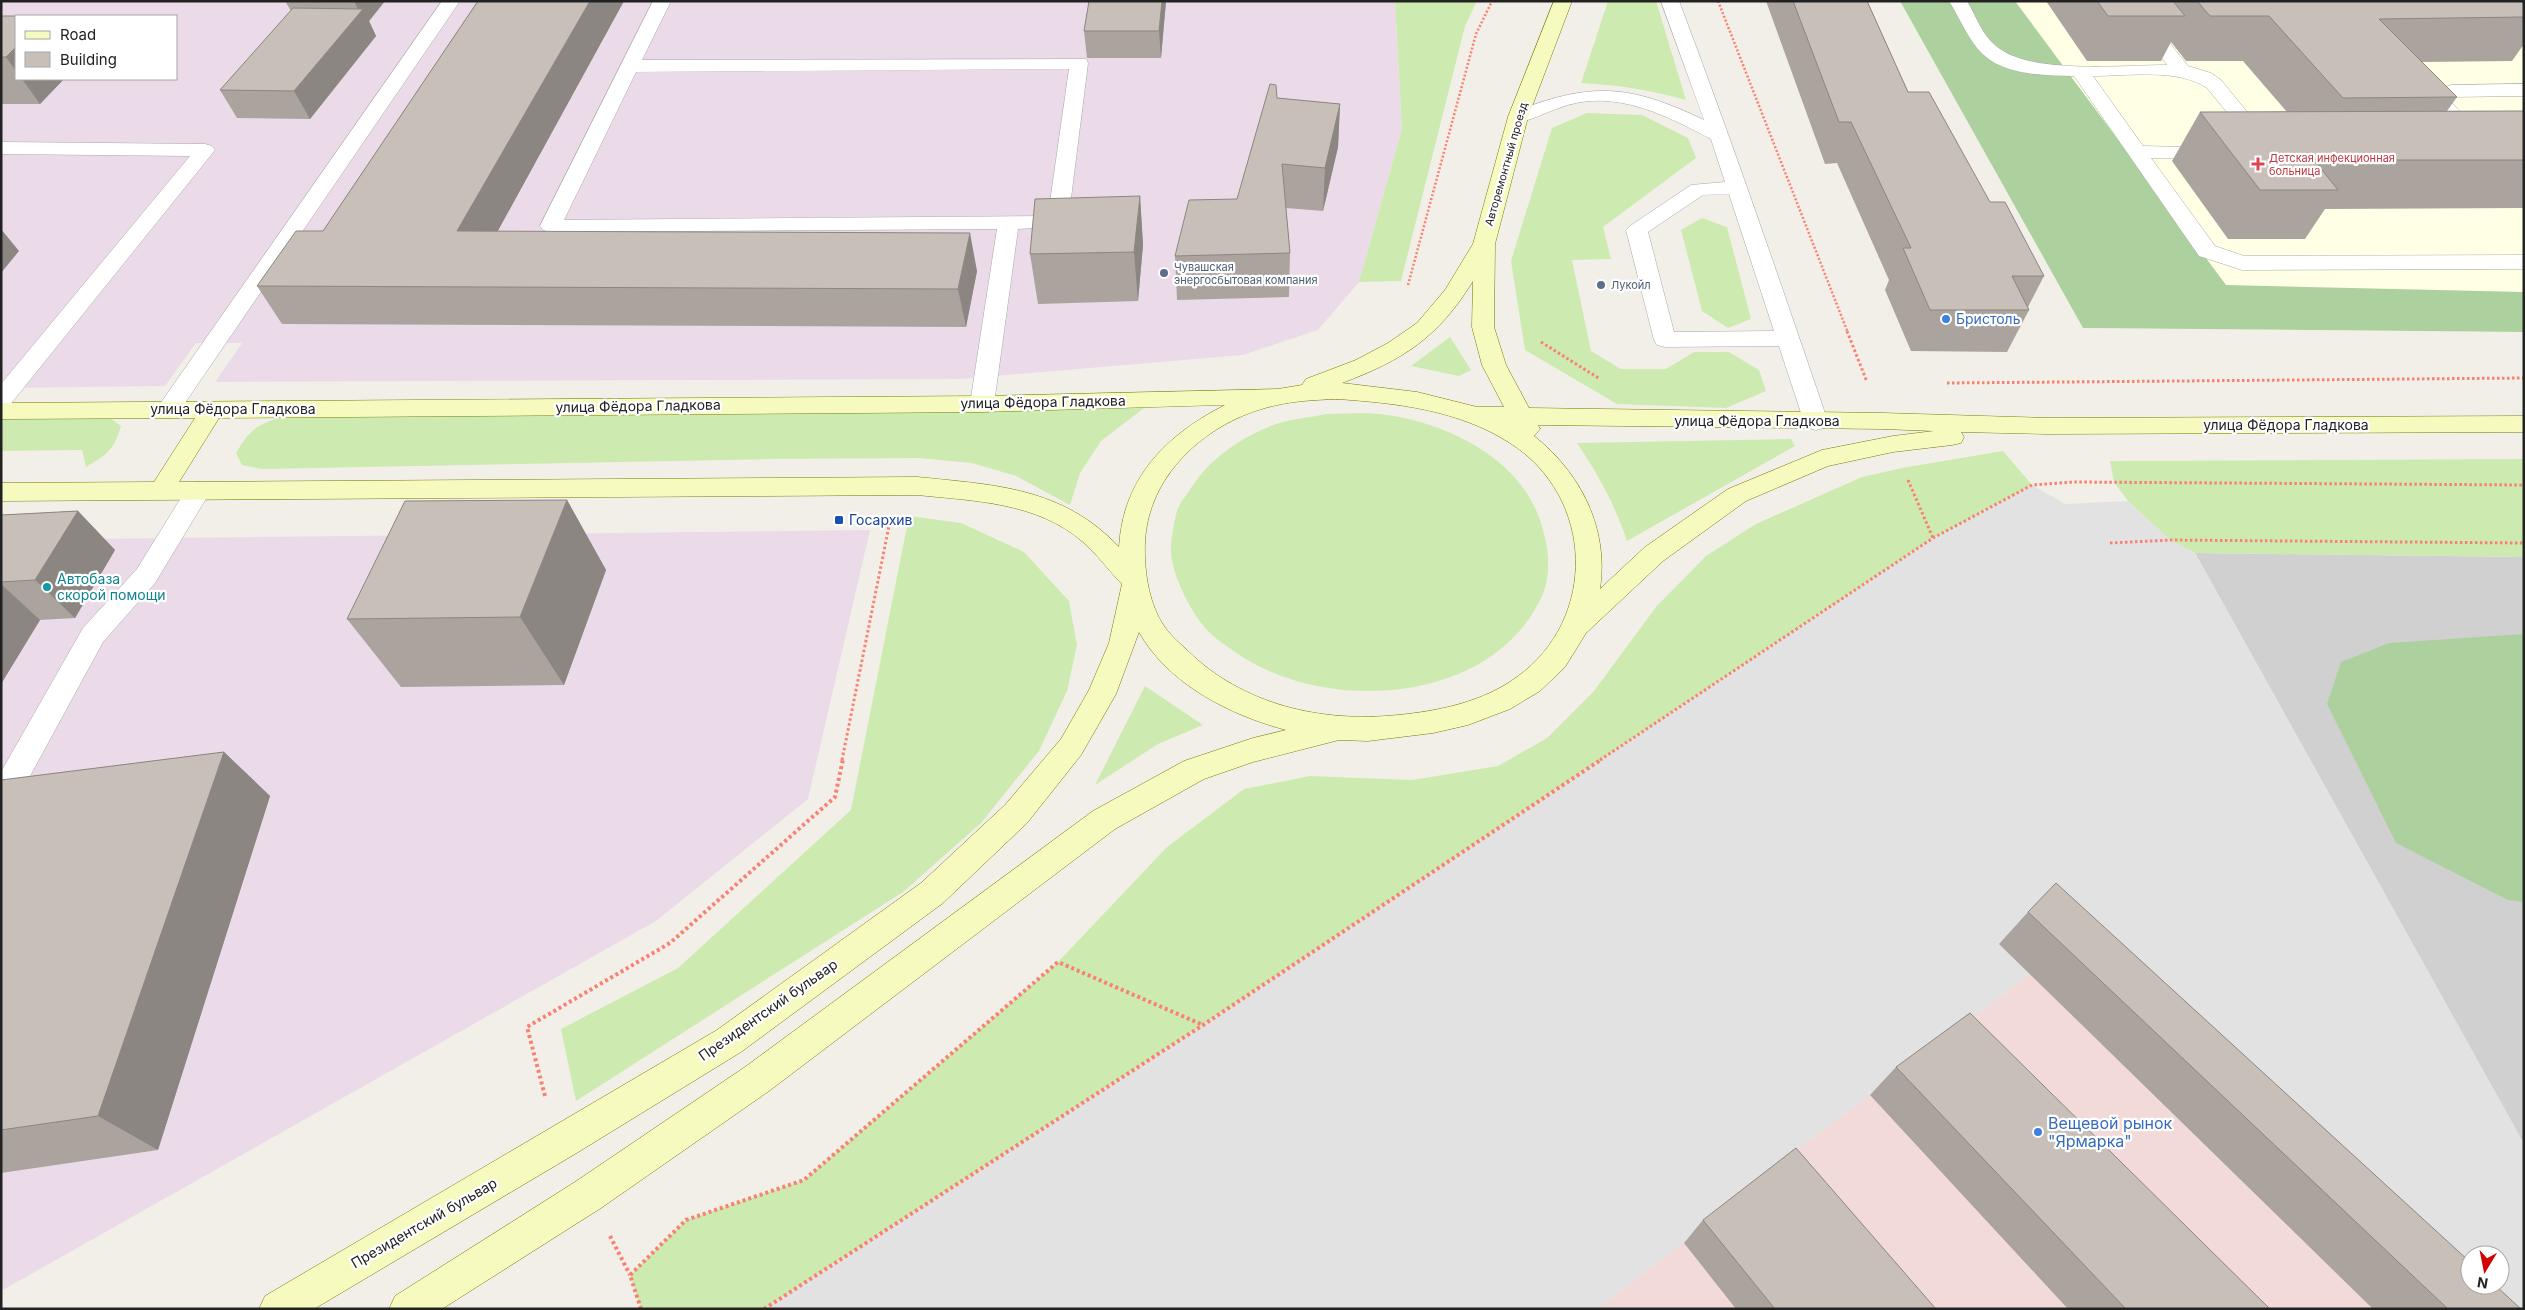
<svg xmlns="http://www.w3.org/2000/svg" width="2525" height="1310" font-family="Inter,sans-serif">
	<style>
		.commercial { fill: #f2dad9 }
		.industrial { fill: #ebdbe8; fill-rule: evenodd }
		.education { fill: #ffffe5 }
		.religious { fill: #d0d0d0 }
		.grass { fill: #cdebb0 }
		.forest { fill: #add19e }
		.parking { fill: #e2e2e2; fill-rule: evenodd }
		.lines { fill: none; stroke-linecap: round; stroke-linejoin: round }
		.lane-casing { stroke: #a9a9a9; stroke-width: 1 }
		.secondary-casing { stroke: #707d05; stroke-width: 1 }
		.path-far2 { stroke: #fa8072; stroke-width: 2.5; stroke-dasharray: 2 2; stroke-linecap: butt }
		.path-far1 { stroke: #fa8072; stroke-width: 3; stroke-dasharray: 2.5 2.5; stroke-linecap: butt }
		.path { stroke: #fa8072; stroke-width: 4; stroke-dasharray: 3 3; stroke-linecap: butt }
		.lane { fill: #fff; fill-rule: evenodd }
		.secondary { fill: #f7fabf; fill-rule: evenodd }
		.wall { fill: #aba49e }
		.shaded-wall { fill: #8b8681 }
		.building { fill: #c7bfb8; stroke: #8b8681 }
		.health-dot { fill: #e0444e; stroke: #fff; stroke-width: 2 }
		.service-dot { fill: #5c6f8a; stroke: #fff; stroke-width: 2 }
		.shop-dot { fill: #3f7fe0; stroke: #fff; stroke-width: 2 }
		.transit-dot { fill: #1a4fb4; stroke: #fff; stroke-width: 2 }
		.culture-dot { fill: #0f9aa8; stroke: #fff; stroke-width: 2 }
		.labels { text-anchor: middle; stroke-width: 4.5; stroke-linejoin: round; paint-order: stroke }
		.far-health-label { font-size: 11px; fill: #be3a42; stroke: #fff; text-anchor: start }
		.far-street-label { font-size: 11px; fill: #222; stroke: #fff }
		.far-service-label { font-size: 11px; fill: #4e5e75; stroke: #fff; text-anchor: start }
		.shop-label { font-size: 14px; fill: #366cbe; stroke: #fff; text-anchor: start }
		.street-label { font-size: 14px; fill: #222; stroke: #fff }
		.transit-label { font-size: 14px; fill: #164399; stroke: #fff; text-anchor: start }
		.culture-label { font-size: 14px; fill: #0d838f; stroke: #fff; text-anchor: start }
		.near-shop-label { font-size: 16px; fill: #366cbe; stroke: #fff; text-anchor: start }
	</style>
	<rect width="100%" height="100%" fill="#f2efe9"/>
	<!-- commercial -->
	<path class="commercial" d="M2062,950l381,359h-846l87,-67 86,-72z"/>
	<!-- industrial -->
	<path class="industrial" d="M1,1h1394l7,128 -43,153 -41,48 -75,25 -283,24 -745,3 27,-39h-46l-31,43 -164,2zM16,16h160v63h-160z
		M870,530l-62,269 -152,122 -655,370v-751z"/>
	<!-- education -->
	<path class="education" d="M1900,1h624v331l-441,-4z"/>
	<!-- religious -->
	<path class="religious" d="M2195,553l329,4v587z"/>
	<!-- grass -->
	<path class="grass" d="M1395,1h82l-12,25 -64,255 -42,1 43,-153z
		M1608,1h48l30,99c-35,-10 -68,-15 -105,-17z
		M1587,113l55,2 46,23 8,20 -93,69 8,32 -39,1 19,91 30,18h45l28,-17h35l30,18 7,21 -40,17 -109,-4 -92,-54 -14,-89 41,-133z
		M1702,218l25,9 24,92 -23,9 -26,-17 -21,-81z
		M1450,337l21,33 -12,6 -48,-10z
		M1144,408l-43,33 -21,32 -10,32 -54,-29 -44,-13 -54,-5 -144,1 -513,10 -19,-4 -6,-12c13,-22 20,-28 45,-36l503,-3z
		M1327,414c17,0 35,-2 52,0 67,7 147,46 164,116 6,20 8,46 -1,66 -50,111 -221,119 -310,54 -8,-6 -18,-12 -24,-19 -17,-18 -39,-60 -37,-85 1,-11 3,-25 6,-35 2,-7 7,-13 11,-18 20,-34 52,-55 88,-69 16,-5 35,-7 51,-10z
		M110,418l11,8c-7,24 -14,29 -35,41l-4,-17 -81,1v-32z
		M1791,439l4,7 -168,95c-12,-36 -29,-67 -50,-98z
		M2003,451l29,34 -99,53 -730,487 -439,284h-123l-11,-34 56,-55 118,-40 254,-218 109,-115 77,-58 66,-13 102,4 86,-14 49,-28 47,-47 62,-84 50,-51 50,-32 106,-47 40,-9z
		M2524,459v98l-329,-4 -25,-13 -42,-39 -14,-19 -4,-21z
		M909,516l52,7 63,29 45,49 8,44 -10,46 -28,60 -58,72 -78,69 -327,209 -15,-72 117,-61 173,-158z
		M1145,686l58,39 -45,19 -63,41z"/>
	<!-- forest -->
	<path class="forest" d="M1900,1h115l211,284 298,7v40l-441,-4z
		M2524,634v268l-16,-2 -112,-57 -69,-139 14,-42 48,-19z"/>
	<!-- parking -->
	<path class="parking" d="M2032,485l33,19 63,-3 42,39 25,13 329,591v165h-81l-381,-359 -292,220 -86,72 -87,67h-833l439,-284 730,-487zM2470,1255h30v30h-30z"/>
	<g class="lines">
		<!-- lane casing -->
		<g class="lane-casing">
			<path id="lane" d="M442,1h18l-284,415 -8,2 -8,-2 -4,-6 4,-6z
				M653,1h18l-29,59 444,-1 2,4 -20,159 -3,4 -47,3 -24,175 -4,6 -8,2 -8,-2 -4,-6 27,-175 -447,3 -7,-2 -3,-4zM1069,69l-21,147 -484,4 72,-148z
				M1661,1h18c53,140 101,280 149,421l-4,6 -8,2 -8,-2 -4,-6 -25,-76 -114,1 -8,-2 -3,-5 -28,-110 4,-4 61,-41 34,-3 -14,-43c-40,-21 -87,-46 -135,-36 -20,4 -38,15 -58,20l-7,-2 -3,-4 3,-4c79,-31 116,-30 193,7zM1729,194l45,137 -100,1 -26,-100 55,-37z
				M1949,1h18c9,15 15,34 29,45 33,29 127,19 171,19l-49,-64h18l52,65 23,7 10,7 50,61 -3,4h-14l-47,-57c-29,-20 -79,-12 -114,-12l50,70 79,2 3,4 -3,4 -7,2h-64l64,88 29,10 280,-1v14l-282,1 -43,-14 -125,-180c-33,-1 -74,0 -97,-28 -11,-14 -18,-31 -28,-47z
				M2524,84v12l-73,1 -1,4 34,37 -3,4h-14l-37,-40 5,-12 16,-5z
				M1,142l204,2 7,2 3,4 -206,256 -8,2v-24l189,-228 -189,-2z
				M198,482l9,3 4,6 -4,6 -52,86 -52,59 -91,167 -11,4v-41l82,-144 54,-59 52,-84z"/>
		</g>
		<!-- secondary casing -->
		<g class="secondary-casing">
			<path id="secondary" d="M1554,1h18l-44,116 -33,127 -1,83 12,38 23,43 354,5 165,5 476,-2v16l-476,2 -87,-2 3,5 -3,6 -9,2 -59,7 -65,14 -82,35 -83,60 -77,72 -21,34 -25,24 -30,18 -42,16 -35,8 -65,8 -29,-1 -86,22 -49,17 -89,50 -346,262 -168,117 -159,101h-53l6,-13 180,-114 170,-115 348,-256 91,-50 69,-23 33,-8c-56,-15 -118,-46 -147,-98l-23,62 -35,61 -54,68 -84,80 -202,149 -166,102 -261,155h-55l6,-13 452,-266 204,-147 84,-78 56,-66 28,-49 20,-47 13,-59c-13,-13 -25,-30 -39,-42 -46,-40 -108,-41 -166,-47l-916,6v-18l153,-1 41,-64 -194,1v-16l981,-7 296,-7 24,-4 4,-6 50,-19 32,-17 29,-20 28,-33 28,-46 35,-127zM1473,281l-1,46 10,38 22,42h-27l-60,-15 -75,-9c61,-23 96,-45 131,-102zM1337,399c60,4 122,11 173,44 85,54 88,176 7,234 -34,25 -78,34 -119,38 -76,8 -156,-10 -211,-65 -9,-8 -19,-17 -25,-27 -14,-23 -18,-54 -17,-81 3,-66 59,-117 120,-134 24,-7 48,-8 72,-9zM1225,405c-59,30 -102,73 -106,142 -57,-60 -124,-62 -202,-70l-738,5 40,-64 763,-6zM1538,425l345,4 51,2 -41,5 -71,14 -94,39 -83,58 -45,42c9,-60 -19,-116 -66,-153l6,-7z"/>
		</g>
		<!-- path-far2 -->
		<path class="path-far2" d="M1718,1l130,332
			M1408,285l68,-251 16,-33"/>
		<!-- path-far1 -->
		<path class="path-far1" d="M1847,331l20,51
			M1541,342l59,37
			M1947,383l577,-5
			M1908,480l25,58
			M2110,543l60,-3 354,3
			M842,760l47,-234
			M1600,760l333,-222 99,-53 42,-3 450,3"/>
		<!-- path -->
		<path class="path" d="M545,1096l-18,-69 143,-84 165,-146 8,-38
			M610,1236l20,39
			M641,1309l-11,-34 56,-55 118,-40 254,-218 145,63
			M764,1309l439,-284 399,-266"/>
		<!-- lane -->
		<use href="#lane" class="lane"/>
		<!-- secondary -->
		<use href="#secondary" class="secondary"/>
	</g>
	<!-- wall -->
	<path class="wall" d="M285,1h100l-16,20 7,15 -66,83 -73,-1 -17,-28 71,-79z
		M478,1h146l-127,231 480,39 -11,56 -684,-3 -25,-38 66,-55z
		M1089,1h77l-5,57h-74l-3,-27z
		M1766,1h101l41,91 136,184 -16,31 1,3 -22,42 -96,-1 -26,-61 4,-10 -52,-117 -12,1z
		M2046,1h478v43l-12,17 -90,1 35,35 -10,14h77v97l-199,1 -20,30h-77l-56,-78 28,-49h87l-44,-51h-57l-15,-19 -10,19h-74z
		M1,16h15v63h48l-24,25h-39z
		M1277,98l63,6 -2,43 -15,64 -37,-3 4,45 -1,44 -112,3 -2,-44 62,-57z
		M1140,196l3,49 -5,56 -100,3 -8,-50z
		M567,500l39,70 -42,115 -163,2 -54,-68z
		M78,511l37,39 -40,68 -35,2 -39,64v-169z
		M224,752l46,44 -112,354 -157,23v-393z
		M2028,912l493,397h-148l-374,-365z
		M1896,1067l374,242h-202l-198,-214z
		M1703,1220l233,89h-200l-52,-66z"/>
	<!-- shaded-wall -->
	<path class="shaded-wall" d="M354,1h31l-16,20 7,15 -66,83 -16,-28 66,-78z
		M590,1h34l-147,268 -20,-38z
		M1162,1h4l-5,57 -2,-27z
		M16,47v24l-10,-14z
		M22,79h42l-24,25z
		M1340,104l-2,43 -15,64 2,-43z
		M1140,196l3,49 -5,56 -4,-49z
		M1,229l18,22 -18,22z
		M970,233l7,38 -11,56 -8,-38z
		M567,500l39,70 -42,115 -44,-68z
		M78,511l37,39 -40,68 -40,-38z
		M1,584l39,36 -39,64z
		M224,752l46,44 -112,354 -60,-34z"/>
	<!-- building -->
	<path class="building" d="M478,1h112l-133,230 513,2 -12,56 -701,-3 39,-55h27z
		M1089,1h73l-3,30h-75z
		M1793,1h74l41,91h21l61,110h15l39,74h-32l17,34h-99l-27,-62h8l-60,-126h-12z
		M2097,1h76l12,15h-77z
		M2197,1h327v16l-145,2 78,78 -114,1 -74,-82h-59z
		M293,8l70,1 -69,82 -74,-1z
		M1,16h47h-32v31l-10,10h-5z
		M1270,84l6,1 1,13 63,6 -15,64 -43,-4 8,89 -115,3 14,-56 48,-1z
		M2524,111v49h-210l24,30h-78l-60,-78z
		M1140,196l-6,56 -104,2 5,-55z
		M567,500l-47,117 -173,2 58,-118z
		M78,511l-43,69 -34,2v-67z
		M224,752l-126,364 -97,14v-350z
		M2056,883l414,379v23h25l26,24h-73l-420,-397z
		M1970,1013l300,296h-144l-230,-242z
		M1796,1148l140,161h-161l-72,-89z"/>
	<!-- markers -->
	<path class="health-dot" d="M2255.5 156.5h5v5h5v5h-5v5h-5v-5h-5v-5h5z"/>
	<g class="service-dot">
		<circle cx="1164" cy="273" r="5"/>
		<circle cx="1601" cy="285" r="5"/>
	</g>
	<g class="shop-dot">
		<circle cx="1946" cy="319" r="5"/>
		<circle cx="2038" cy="1132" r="5"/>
	</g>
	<rect class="transit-dot" x="834" y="515" width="10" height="10" rx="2.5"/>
	<circle class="culture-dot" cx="47" cy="587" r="5"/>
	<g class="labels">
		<!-- far-health labels -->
		<g class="far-health-label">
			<text x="2269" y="162">Детская инфекционная<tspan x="2269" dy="13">больница</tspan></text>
		</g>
		<!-- far-street labels -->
		<g class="far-street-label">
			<text transform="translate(1506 164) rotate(-74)" y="4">Авторемонтный проезд</text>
		</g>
		<!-- far-service labels -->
		<g class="far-service-label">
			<text x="1174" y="271">Чувашская<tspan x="1174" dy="13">энергосбытовая компания</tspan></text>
			<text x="1611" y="289">Лукойл</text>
		</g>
		<!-- shop labels -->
		<g class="shop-label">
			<text x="1956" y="324">Бристоль</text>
		</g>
		<!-- street labels -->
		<g class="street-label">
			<text transform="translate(1043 402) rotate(-1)" y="5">улица Фёдора Гладкова</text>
			<text transform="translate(638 406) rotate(-1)" y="5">улица Фёдора Гладкова</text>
			<text x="233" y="414">улица Фёдора Гладкова</text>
			<text x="1757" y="426">улица Фёдора Гладкова</text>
			<text x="2286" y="430">улица Фёдора Гладкова</text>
			<text transform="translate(768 1010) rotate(-35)" y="5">Президентский бульвар</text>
			<text transform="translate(424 1223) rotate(-30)" y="5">Президентский бульвар</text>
		</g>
		<!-- transit labels -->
		<g class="transit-label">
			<text x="849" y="525">Госархив</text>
		</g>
		<!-- culture labels -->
		<g class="culture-label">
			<text x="57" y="584">Автобаза<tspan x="57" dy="16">скорой помощи</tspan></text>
		</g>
		<!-- near-shop labels -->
		<g class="near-shop-label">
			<text x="2048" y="1129">Вещевой рынок<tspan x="2048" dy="18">"Ярмарка"</tspan></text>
		</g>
	</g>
	<!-- border -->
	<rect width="2525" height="1310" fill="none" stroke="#222222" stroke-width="5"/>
	<!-- legend -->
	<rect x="15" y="15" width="162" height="65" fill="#ffffff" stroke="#a7a7a7"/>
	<rect x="25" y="31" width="25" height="8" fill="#f7fabf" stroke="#a7a7a7"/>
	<text x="60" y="40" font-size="15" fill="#222222">Road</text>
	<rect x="25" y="52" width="25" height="15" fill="#c7bfb8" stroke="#a7a7a7"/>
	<text x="60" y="65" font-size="15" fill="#222222">Building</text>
	<!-- north arrow -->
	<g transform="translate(2485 1270) rotate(190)"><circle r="24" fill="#ffffff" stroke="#a7a7a7"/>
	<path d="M0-4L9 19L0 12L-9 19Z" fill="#d40000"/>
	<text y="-8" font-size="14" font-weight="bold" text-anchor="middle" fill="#222222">N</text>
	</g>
</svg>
